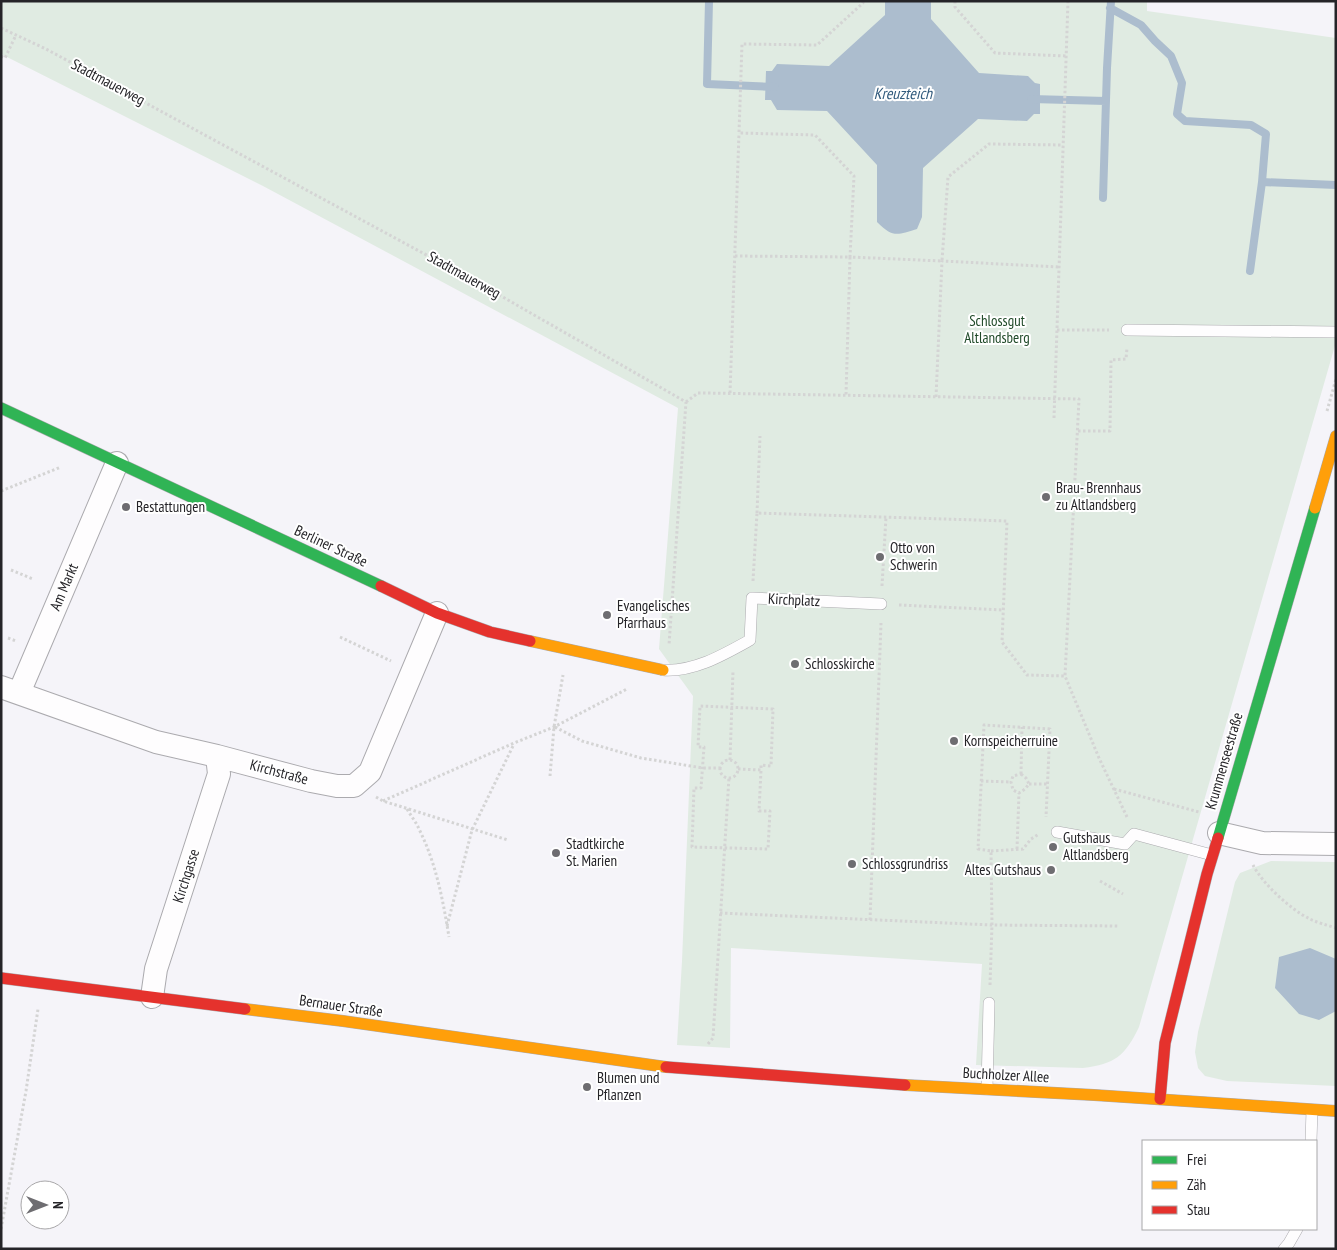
<svg xmlns="http://www.w3.org/2000/svg" width="1337" height="1250" font-family="'PT Sans Narrow',sans-serif">
	<style>
		.green { fill: #e0ebe2 }
		.water { fill: #acbdce }
		.lines { fill: none; stroke-linecap: round; stroke-linejoin: round }
		.stream { stroke: #acbdce; stroke-width: 8 }
		.lane-casing { stroke: #abaaae; stroke-width: 12 }
		.street-casing { stroke: #abaaae; stroke-width: 24 }
		.fast-casing { stroke: #abaaae; stroke-width: 12 }
		.slow-casing { stroke: #abaaae; stroke-width: 12 }
		.jam-casing { stroke: #abaaae; stroke-width: 12 }
		.path { stroke: #d4d4d4; stroke-width: 3; stroke-dasharray: 2.5 2.5; stroke-linecap: butt }
		.lane { stroke: #fefdfe; stroke-width: 11 }
		.street { stroke: #fefdfe; stroke-width: 22 }
		.fast { stroke: #30b455; stroke-width: 11 }
		.slow { stroke: #ff9f0a; stroke-width: 11 }
		.jam { stroke: #e5322d; stroke-width: 11 }
		.poi-dot { fill: #6e6d71; stroke: #fff; stroke-width: 2 }
		.labels { text-anchor: middle; stroke-width: 4; stroke-linejoin: round; paint-order: stroke }
		.street-label { font-size: 15px; fill: #252428; stroke: #fff }
		.park-label { font-size: 15px; fill: #204a29; stroke: #fff }
		.poi-label { font-size: 15px; fill: #252428; stroke: #fff; text-anchor: start }
		.water-label { font-size: 16px; font-style: italic; fill: #325b7d; stroke: #fff }
	</style>
	<rect width="100%" height="100%" fill="#f5f4f9"/>
	<!-- green -->
	<path class="green" d="M1,1h1146v10l189,27v304l-197,685c-14,29 -24,37 -56,41l-107,-3 6,-101 -251,-16 -1,100 -53,-3 5,-84 11,-265 -34,-47 19,-241 -415,-222 -262,-132z
		M1271,861l65,1v224l-109,-5 -22,-5 -7,-8 -3,-16 3,-20 37,-150 5,-9z"/>
	<!-- water -->
	<path class="water" d="M885,1h46v18l48,54 49,3 7,7 5,1v30h-6l-7,7 -49,-2 -55,49 -1,49 -5,12c-20,6 -24,9 -40,-7v-57l-50,-54 -50,-1 -6,-10h-6l1,-29h6l5,-7 52,2 56,-51z
		M1310,948l26,11v52l-17,9 -20,-6 -24,-26 4,-31z"/>
	<g class="lines">
		<!-- stream -->
		<path class="stream" d="M709,1l-2,83 68,3
			M1110,8l31,17 14,16 16,15 11,27 -5,31 8,7 66,4 15,9 -4,48 -12,89
			M1031,99l75,2
			M1262,182l74,3
			M1103,198l4,-130 4,-67"/>
		<!-- lane casing -->
		<g class="lane-casing">
			<path id="lane" d="M1127,330l209,2
				M663,670c31,2 60,-15 87,-30l2,-42 129,6
				M1057,832l68,12 9,-10 78,21
				M987,1089l2,-86
				M1311,1141l1,-31
				M1284,1249l5,-6 8,-14"/>
		</g>
		<!-- street casing -->
		<g class="street-casing">
			<path id="street" d="M1,687l155,55 61,14 94,25 26,5h17l16,-14 67,-159
				M19,693l98,-230
				M1219,833l43,10 74,1
				M152,997l4,-28 63,-195 -2,-18"/>
		</g>
		<!-- fast casing -->
		<g class="fast-casing">
			<path id="fast" d="M1,408l380,178
				M1218,838l97,-330"/>
		</g>
		<!-- slow casing -->
		<g class="slow-casing">
			<path id="slow" d="M1315,508l21,-72
				M530,641l133,29
				M245,1009l98,12 323,46
				M905,1085l189,10 242,16"/>
		</g>
		<!-- jam casing -->
		<g class="jam-casing">
			<path id="jam" d="M381,586l56,27 53,19 40,9
				M1,978l244,31
				M666,1067l239,18
				M1160,1099l5,-56 42,-169 11,-36"/>
		</g>
		<!-- path -->
		<path class="path" d="M863,1v2l-46,42 -75,-1 -3,89 76,2 39,41 -4,81 92,4 6,-84 41,-33 74,1
			M955,1v6l40,46 71,3
			M1,28l45,21 434,235 206,118 -17,243
			M1,56l4,2 11,-23
			M735,256l115,1 -4,138
			M1057,330h52
			M730,393l9,-260
			M936,397l6,-136 117,6
			M686,402l12,-9h5l376,6 -14,277 34,82 28,59
			M1327,411l9,-32
			M1054,418l14,-417
			M1078,431h32l1,-71 15,-1 1,-11
			M1,491l60,-24
			M757,513l3,-77
			M11,570l22,9
			M753,581l4,-68 250,8 -5,121 25,33 38,1
			M882,586l4,-69
			M899,605l104,5
			M340,637l51,24
			M8,638l8,3
			M555,727l27,14 59,17 62,10h18
			M730,760l3,-89
			M720 769a9 9 0 1 1 18 0a9 9 0 1 1-18 0Z
			M738,769l23,1v-5l10,1 2,-57 -73,-3 -2,41h6l-3,41h-7l-2,59 76,2 2,-38h-11l2,-41
			M1021,774l5,4 3,6 -4,5 -6,4 -6,-3 -2,-8 2,-6z
			M1021,774l1,-47
			M550,776l4,-49 9,-52
			M981,781l30,1
			M1029,784h18
			M1114,789l85,23
			M376,797l7,4 125,39
			M383,801l131,-58 40,-16 73,-38
			M407,809c4,7 9,13 12,20 17,34 24,71 30,108
			M1017,849l2,-56
			M991,851l32,-2 8,-10 8,-5
			M1253,865c9,18 38,45 57,54 8,4 17,6 26,9
			M1100,881l23,13
			M720,913l272,12 126,1
			M870,920l11,-297
			M447,926l25,-96 42,-86
			M990,985l2,-60 -1,-74 -13,-2 6,-124 66,4 -4,88
			M708,1044l5,-6 16,-261
			M1,1229l25,-138 12,-82"/>
		<!-- lane -->
		<use href="#lane" class="lane"/>
		<!-- street -->
		<use href="#street" class="street"/>
		<!-- fast -->
		<use href="#fast" class="fast"/>
		<!-- slow -->
		<use href="#slow" class="slow"/>
		<!-- jam -->
		<use href="#jam" class="jam"/>
	</g>
	<!-- markers -->
	<g class="poi-dot">
		<circle cx="1046" cy="497" r="5"/>
		<circle cx="126" cy="507" r="5"/>
		<circle cx="880" cy="557" r="5"/>
		<circle cx="607" cy="615" r="5"/>
		<circle cx="795" cy="664" r="5"/>
		<circle cx="954" cy="741" r="5"/>
		<circle cx="1053" cy="847" r="5"/>
		<circle cx="556" cy="853" r="5"/>
		<circle cx="852" cy="864" r="5"/>
		<circle cx="1051" cy="870" r="5"/>
		<circle cx="587" cy="1087" r="5"/>
	</g>
	<g class="labels">
		<!-- street labels -->
		<g class="street-label">
			<text transform="translate(108 82) rotate(28)" y="5">Stadtmauerweg</text>
			<text transform="translate(464 275) rotate(29)" y="5">Stadtmauerweg</text>
			<text transform="translate(331 546) rotate(25)" y="5">Berliner Straße</text>
			<text transform="translate(64 587) rotate(-67)" y="5">Am Markt</text>
			<text transform="translate(794 600) rotate(3)" y="5">Kirchplatz</text>
			<text transform="translate(1224 761) rotate(-74)" y="5">Krummenseestraße</text>
			<text transform="translate(279 772) rotate(15)" y="5">Kirchstraße</text>
			<text transform="translate(186 876) rotate(-72)" y="5">Kirchgasse</text>
			<text transform="translate(341 1006) rotate(8)" y="5">Bernauer Straße</text>
			<text transform="translate(1006 1075) rotate(3)" y="5">Buchholzer Allee</text>
		</g>
		<!-- park labels -->
		<g class="park-label">
			<text x="997" y="326">Schlossgut<tspan x="997" dy="17">Altlandsberg</tspan></text>
		</g>
		<!-- poi labels -->
		<g class="poi-label">
			<text x="1056" y="493">Brau- Brennhaus<tspan x="1056" dy="17">zu Altlandsberg</tspan></text>
			<text x="136" y="512">Bestattungen</text>
			<text x="890" y="553">Otto von<tspan x="890" dy="17">Schwerin</tspan></text>
			<text x="617" y="611">Evangelisches<tspan x="617" dy="17">Pfarrhaus</tspan></text>
			<text x="805" y="669">Schlosskirche</text>
			<text x="964" y="746">Kornspeicherruine</text>
			<text x="1063" y="843">Gutshaus<tspan x="1063" dy="17">Altlandsberg</tspan></text>
			<text x="566" y="849">Stadtkirche<tspan x="566" dy="17">St. Marien</tspan></text>
			<text x="862" y="869">Schlossgrundriss</text>
			<text x="1041" y="875" text-anchor="end">Altes Gutshaus</text>
			<text x="597" y="1083">Blumen und<tspan x="597" dy="17">Pflanzen</tspan></text>
		</g>
		<!-- water labels -->
		<g class="water-label">
			<text x="903" y="99">Kreuzteich</text>
		</g>
	</g>
	<!-- border -->
	<rect width="1337" height="1250" fill="none" stroke="#252428" stroke-width="5"/>
	<!-- legend -->
	<rect x="1142" y="1140" width="175" height="90" fill="#ffffff" stroke="#a8a7a9"/>
	<rect x="1152" y="1156" width="25" height="8" fill="#30b455" stroke="#a8a7a9"/>
	<text x="1187" y="1165" font-size="15" fill="#252428">Frei</text>
	<rect x="1152" y="1181" width="25" height="8" fill="#ff9f0a" stroke="#a8a7a9"/>
	<text x="1187" y="1190" font-size="15" fill="#252428">Zäh</text>
	<rect x="1152" y="1206" width="25" height="8" fill="#e5322d" stroke="#a8a7a9"/>
	<text x="1187" y="1215" font-size="15" fill="#252428">Stau</text>
	<!-- north arrow -->
	<g transform="translate(45 1205) rotate(90)"><circle r="24" fill="#ffffff" stroke="#a8a7a9"/>
	<path d="M0-4L9 19L0 12L-9 19Z" fill="#6e6d71"/>
	<text y="-8" font-size="14" font-weight="bold" text-anchor="middle" fill="#252428">N</text>
	</g>
</svg>
